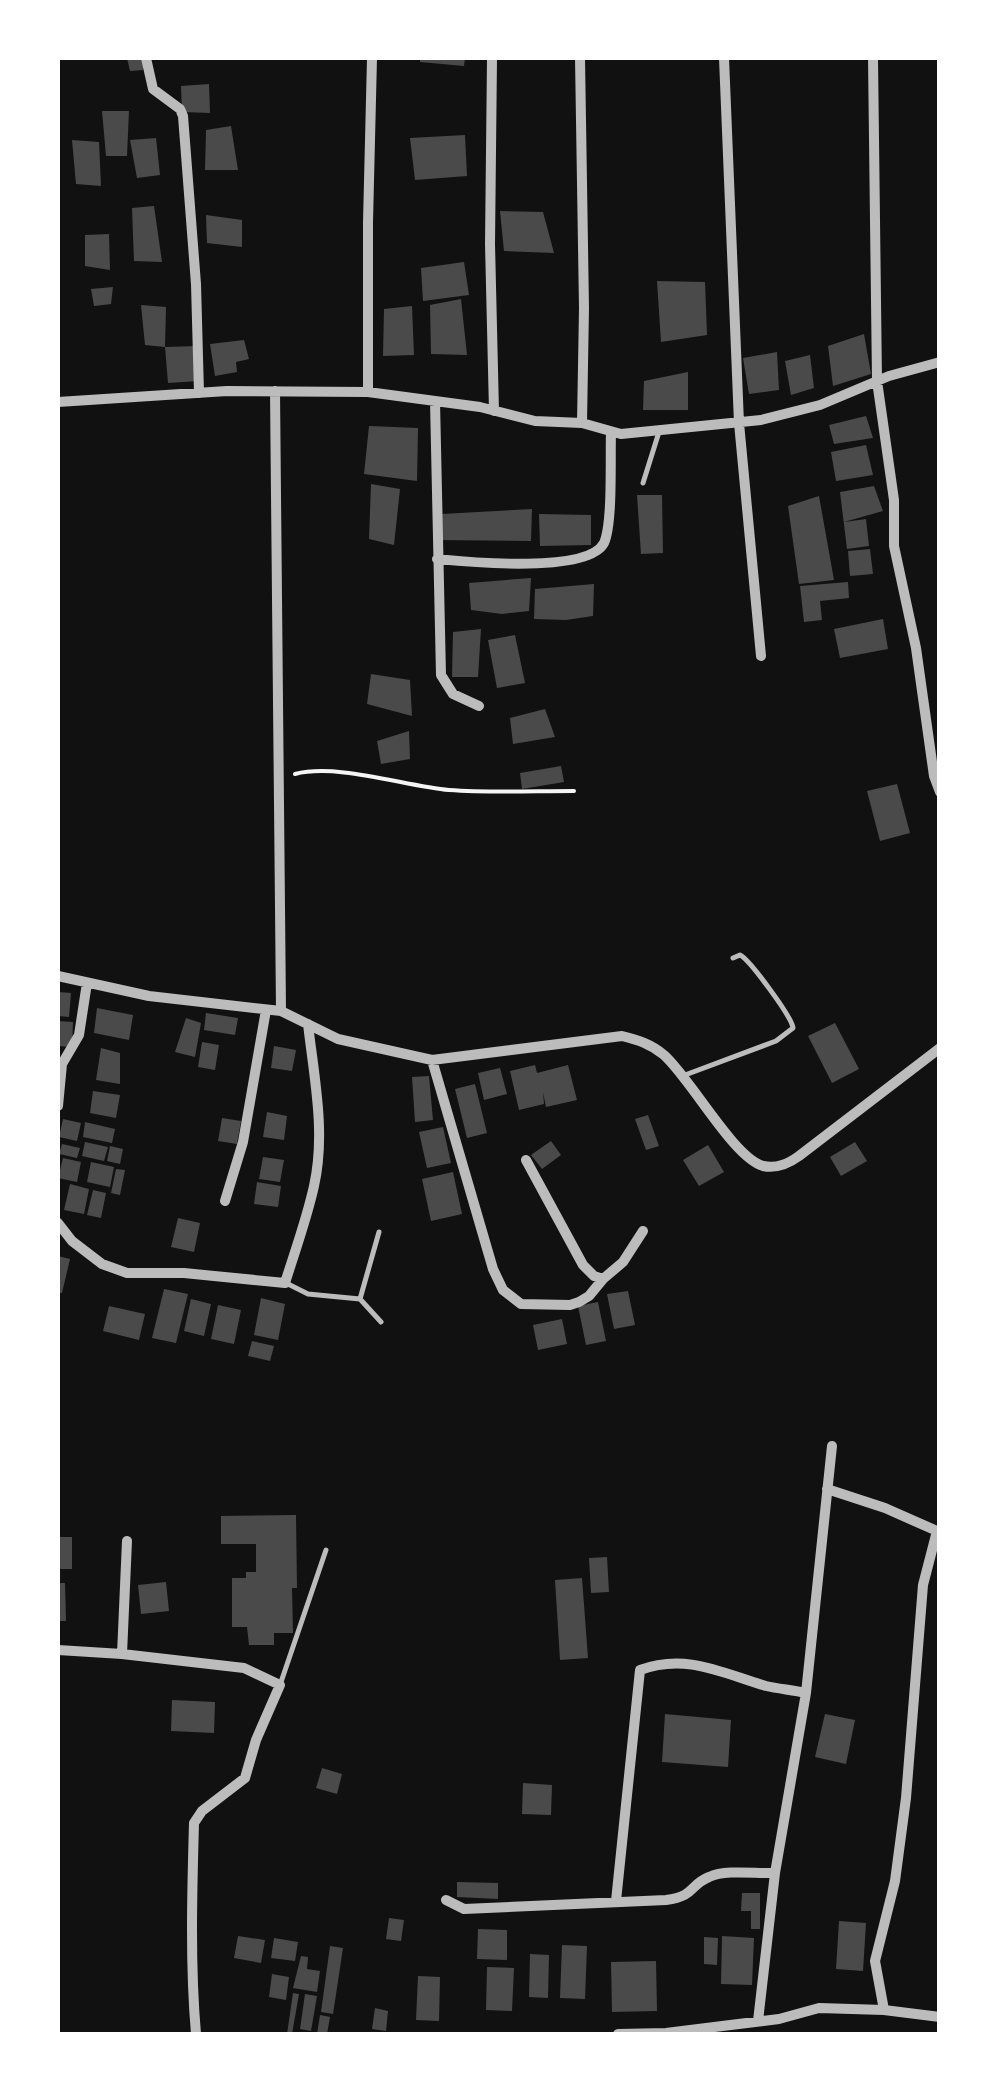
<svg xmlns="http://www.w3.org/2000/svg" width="997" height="2092" font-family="Figtree,sans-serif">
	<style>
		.building { fill: #4a4a4a }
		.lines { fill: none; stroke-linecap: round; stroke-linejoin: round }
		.path { stroke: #f5f5f5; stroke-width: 4 }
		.service { stroke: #bcbcbc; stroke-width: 5 }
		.minor { stroke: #bcbcbc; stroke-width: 10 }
	</style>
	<rect width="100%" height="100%" fill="#111"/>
	<!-- building -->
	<path class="building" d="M127,58h16v12l-13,1z
		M420,58h45l-1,8 -44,-4z
		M209,84l1,29 -28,-1 -1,-26z
		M102,111h27l-2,45h-21z
		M231,126l7,44h-33l1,-40z
		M465,135l2,41 -52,4 -5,-42z
		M156,138l4,37 -23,3 -7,-38z
		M72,140l27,2 2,44 -25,-2z
		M154,206l8,56 -28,-1 -2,-53z
		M500,211l43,1 11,41 -50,-2z
		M206,215l36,5v27l-35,-4z
		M109,234l1,36 -25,-4v-31z
		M464,262l5,33 -46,6 -2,-33z
		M657,281l48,1 2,53 -46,7z
		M113,287l-2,17 -17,2 -3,-17z
		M461,299l6,56 -36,-1 -1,-49z
		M141,305l25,2 -1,40 33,-1 1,35 -31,2 -3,-36 -20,-2z
		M412,306l2,49 -31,1 1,-47z
		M864,334l7,40 -38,12 -5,-40z
		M244,340l5,19 -13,3 1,10 -22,4 -5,-32z
		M777,352l2,38 -30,4 -6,-36z
		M810,355l4,33 -23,7 -6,-34z
		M688,372v38h-45l1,-29z
		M866,416l7,22 -39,6 -5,-19z
		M369,426l49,2 -1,53 -53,-7z
		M866,445l7,30 -37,6 -5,-29z
		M371,484l29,5 -6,56 -25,-6z
		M874,486l9,25 -39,11 22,-3 3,27 -22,3 -7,-57z
		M637,495h25l1,58 -22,1z
		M819,496l15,84 -35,4 -11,-78z
		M532,509l-1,32 -94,-1 5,-26z
		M539,514l52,1v30l-51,1z
		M870,549l3,25 -23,2 -2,-25z
		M531,578l-2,33 -27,3 -31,-4 -2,-27z
		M848,582l1,16 -29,3 2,19 -18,2 -4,-36z
		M594,584l-1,32 -27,4 -32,-1 1,-30z
		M883,619l5,30 -48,9 -6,-29z
		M481,629l-3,48h-26l1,-45z
		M515,635l10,48 -28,5 -9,-48z
		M371,674l39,6 2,36 -45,-12z
		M545,709l10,28 -42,7 -3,-26z
		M409,731l1,28 -29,5 -4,-23z
		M561,766l3,16 -42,7 -2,-16z
		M897,784l13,49 -30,8 -13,-50z
		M58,992l13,1 -2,24 -11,-1z
		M97,1008l36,7 -4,25 -35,-7z
		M206,1013l32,5 -3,17 -31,-5z
		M186,1018l15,5 -6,34 -20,-5z
		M58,1021l15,1 -1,25 -14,-1z
		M835,1023l24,46 -27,14 -24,-47z
		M202,1042l17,3 -4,25 -17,-3z
		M274,1046l22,4 -4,21 -21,-3z
		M101,1048l19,5v31l-24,-4z
		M535,1065l2,8 31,-8 9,35 -31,7 -3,-15 1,12 -25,6 -9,-39z
		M500,1068l7,26 -23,6 -6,-27z
		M429,1076l4,44 -18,2 -3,-45z
		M475,1084l12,49 -20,5 -12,-49z
		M93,1091l27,4 -4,23 -26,-5z
		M267,1112l20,4 -3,24 -21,-3z
		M648,1115l11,31 -13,4 -11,-31z
		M222,1118l19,3 -4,23 -19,-3z
		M63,1119l18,4 -4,18 -18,-4z
		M85,1122l30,7 -3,14 -29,-6z
		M443,1127l8,36 -24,5 -8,-36z
		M551,1141l10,14 -19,14 -11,-14z
		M85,1142l23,5 -4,14 -22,-5z
		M855,1142l12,19 -26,15 -11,-19z
		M62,1144l18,4 -3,10 -18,-4z
		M708,1145l16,27 -25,14 -16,-26z
		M110,1146l13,3 -3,15 -13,-3z
		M263,1157l21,3 -4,22 -21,-3z
		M63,1158l18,4 -4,20 -19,-4z
		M91,1162l23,5 -4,20 -23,-5z
		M116,1169l9,1 -5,25 -9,-2z
		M453,1172l9,42 -31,7 -9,-42z
		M257,1182l24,4 -3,21 -24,-3z
		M70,1184l19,5 -5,25 -20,-4z
		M93,1190l13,3 -5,25 -14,-3z
		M178,1218l22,5 -6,29 -23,-5z
		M58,1256l12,3 -8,34 -4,-1z
		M164,1289l24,5 -12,49 -24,-5z
		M628,1291l7,34 -21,4 -7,-35z
		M261,1298l24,6 -7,36 -24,-5z
		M191,1299l20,5 -7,32 -20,-5z
		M598,1302l8,39 -20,4 -8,-39z
		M218,1305l23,5 -7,34 -23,-5z
		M109,1306l36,8 -6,26 -36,-9z
		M562,1319l5,25 -29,6 -5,-25z
		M252,1341l22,5 -4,15 -22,-5z
		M296,1515l1,73h-5l1,45h-19v12h-25l-2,-18h-15v-49h14v-6h10v-28h-35v-28z
		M58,1537h14v32h-14z
		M607,1557l2,35 -18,1 -2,-35z
		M582,1578l6,80 -28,2 -5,-80z
		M166,1582l3,29 -28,3 -3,-29z
		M58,1583h7l1,38h-8z
		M172,1700l43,2 -1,31 -43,-2z
		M665,1714l66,6 -3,47 -66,-5z
		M825,1714l30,6 -9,44 -31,-7z
		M322,1768l20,6 -5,20 -21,-6z
		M523,1783l29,2 -1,30 -29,-1z
		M457,1882l41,1v16l-41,-2z
		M742,1893h18v36h-9v-18h-10z
		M389,1918l15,2 -3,21 -15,-2z
		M839,1921l27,2 -3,48 -27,-2z
		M478,1929l29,1v30l-30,-1z
		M238,1936l27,4 -4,23 -27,-5z
		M722,1936l32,2 -2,47 -31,-1z
		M704,1937l14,1 -1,27 -13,-1z
		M274,1938l24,4 -3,19 -24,-3z
		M562,1945l25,1 -2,53 -25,-1z
		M330,1946l13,2 -10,66 -12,-2z
		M530,1954l19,1 -1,43 -19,-1z
		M301,1956l7,1 -1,12 13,2 -3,21 -24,-4z
		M656,1961l1,50 -45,1 -1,-50z
		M487,1967l27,1 -2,43 -26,-1z
		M272,1974l17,3 -3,23 -17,-3z
		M418,1976l22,1 -1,44 -23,-1z
		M293,1993l6,1 -7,40h-5z
		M305,1994l12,2 -6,35 -11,-2z
		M375,2008l13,3 -2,20 -14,-2z
		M320,2015l10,2 -3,17h-10z"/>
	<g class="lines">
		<!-- path -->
		<path class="path" d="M295,774c42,-11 110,12 154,16 41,3 83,1 125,1"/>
		<!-- service -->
		<path class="service" d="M643,483l16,-51
			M685,1075l91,-34 17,-13c-1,-11 -44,-69 -53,-73l-7,3
			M288,1284l20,10 52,5 21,23
			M360,1299l19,-67
			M280,1685l46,-135"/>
		<!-- minor -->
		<path class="minor" d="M146,58l7,31 27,20 3,7 13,168 3,109
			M492,58l-2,186 4,167
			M580,58l4,250 -2,115
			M724,58l15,365 22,233
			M873,58l4,323 17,119v46l22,102 18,128 6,16
			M275,391l6,620
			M368,392v-170l4,-164
			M435,401l6,274 12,19 26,12
			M58,402l169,-11 141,1 112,15 55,14 47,2 39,11 140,-14 59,-15 69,-29 51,-14
			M437,559c31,3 151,15 167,-16 9,-20 6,-85 7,-110
			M58,976l91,20 132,15 57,28 94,21 190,-24c16,4 29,8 42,19 27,24 69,102 99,111 14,3 25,-2 36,-10l141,-108
			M432,1060l61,209 10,21 18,14 49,1 9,-3 10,-6 14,-17
			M58,1106l4,-42 17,-29 8,-52
			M526,1160l57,105 11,11 9,3 20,-17 20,-31
			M225,1201l18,-59 23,-132
			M58,1223l14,18 30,23 25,9h57l101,10c10,-32 22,-65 29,-97 12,-53 0,-109 -6,-162
			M827,1489l58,19 52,23 -14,54 -17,213 -11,83 -20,80 9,49
			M127,1541l-5,113 122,14 36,17 -24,55 -11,38 -43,33 -8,12c-2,70 -4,142 2,211
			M58,1650l64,4
			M446,1900l18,9 202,-9c30,-4 23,-15 43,-23 18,-8 47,-3 66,-4
			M616,1901l24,-231c46,-17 82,3 126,16 13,3 27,4 40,7
			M758,2021l17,-148 31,-180 26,-247
			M618,2034l48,-1 113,-14 40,-11 65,2 56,7"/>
	</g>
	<!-- border -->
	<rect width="997" height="2092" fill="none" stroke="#ffffff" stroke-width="120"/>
</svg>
